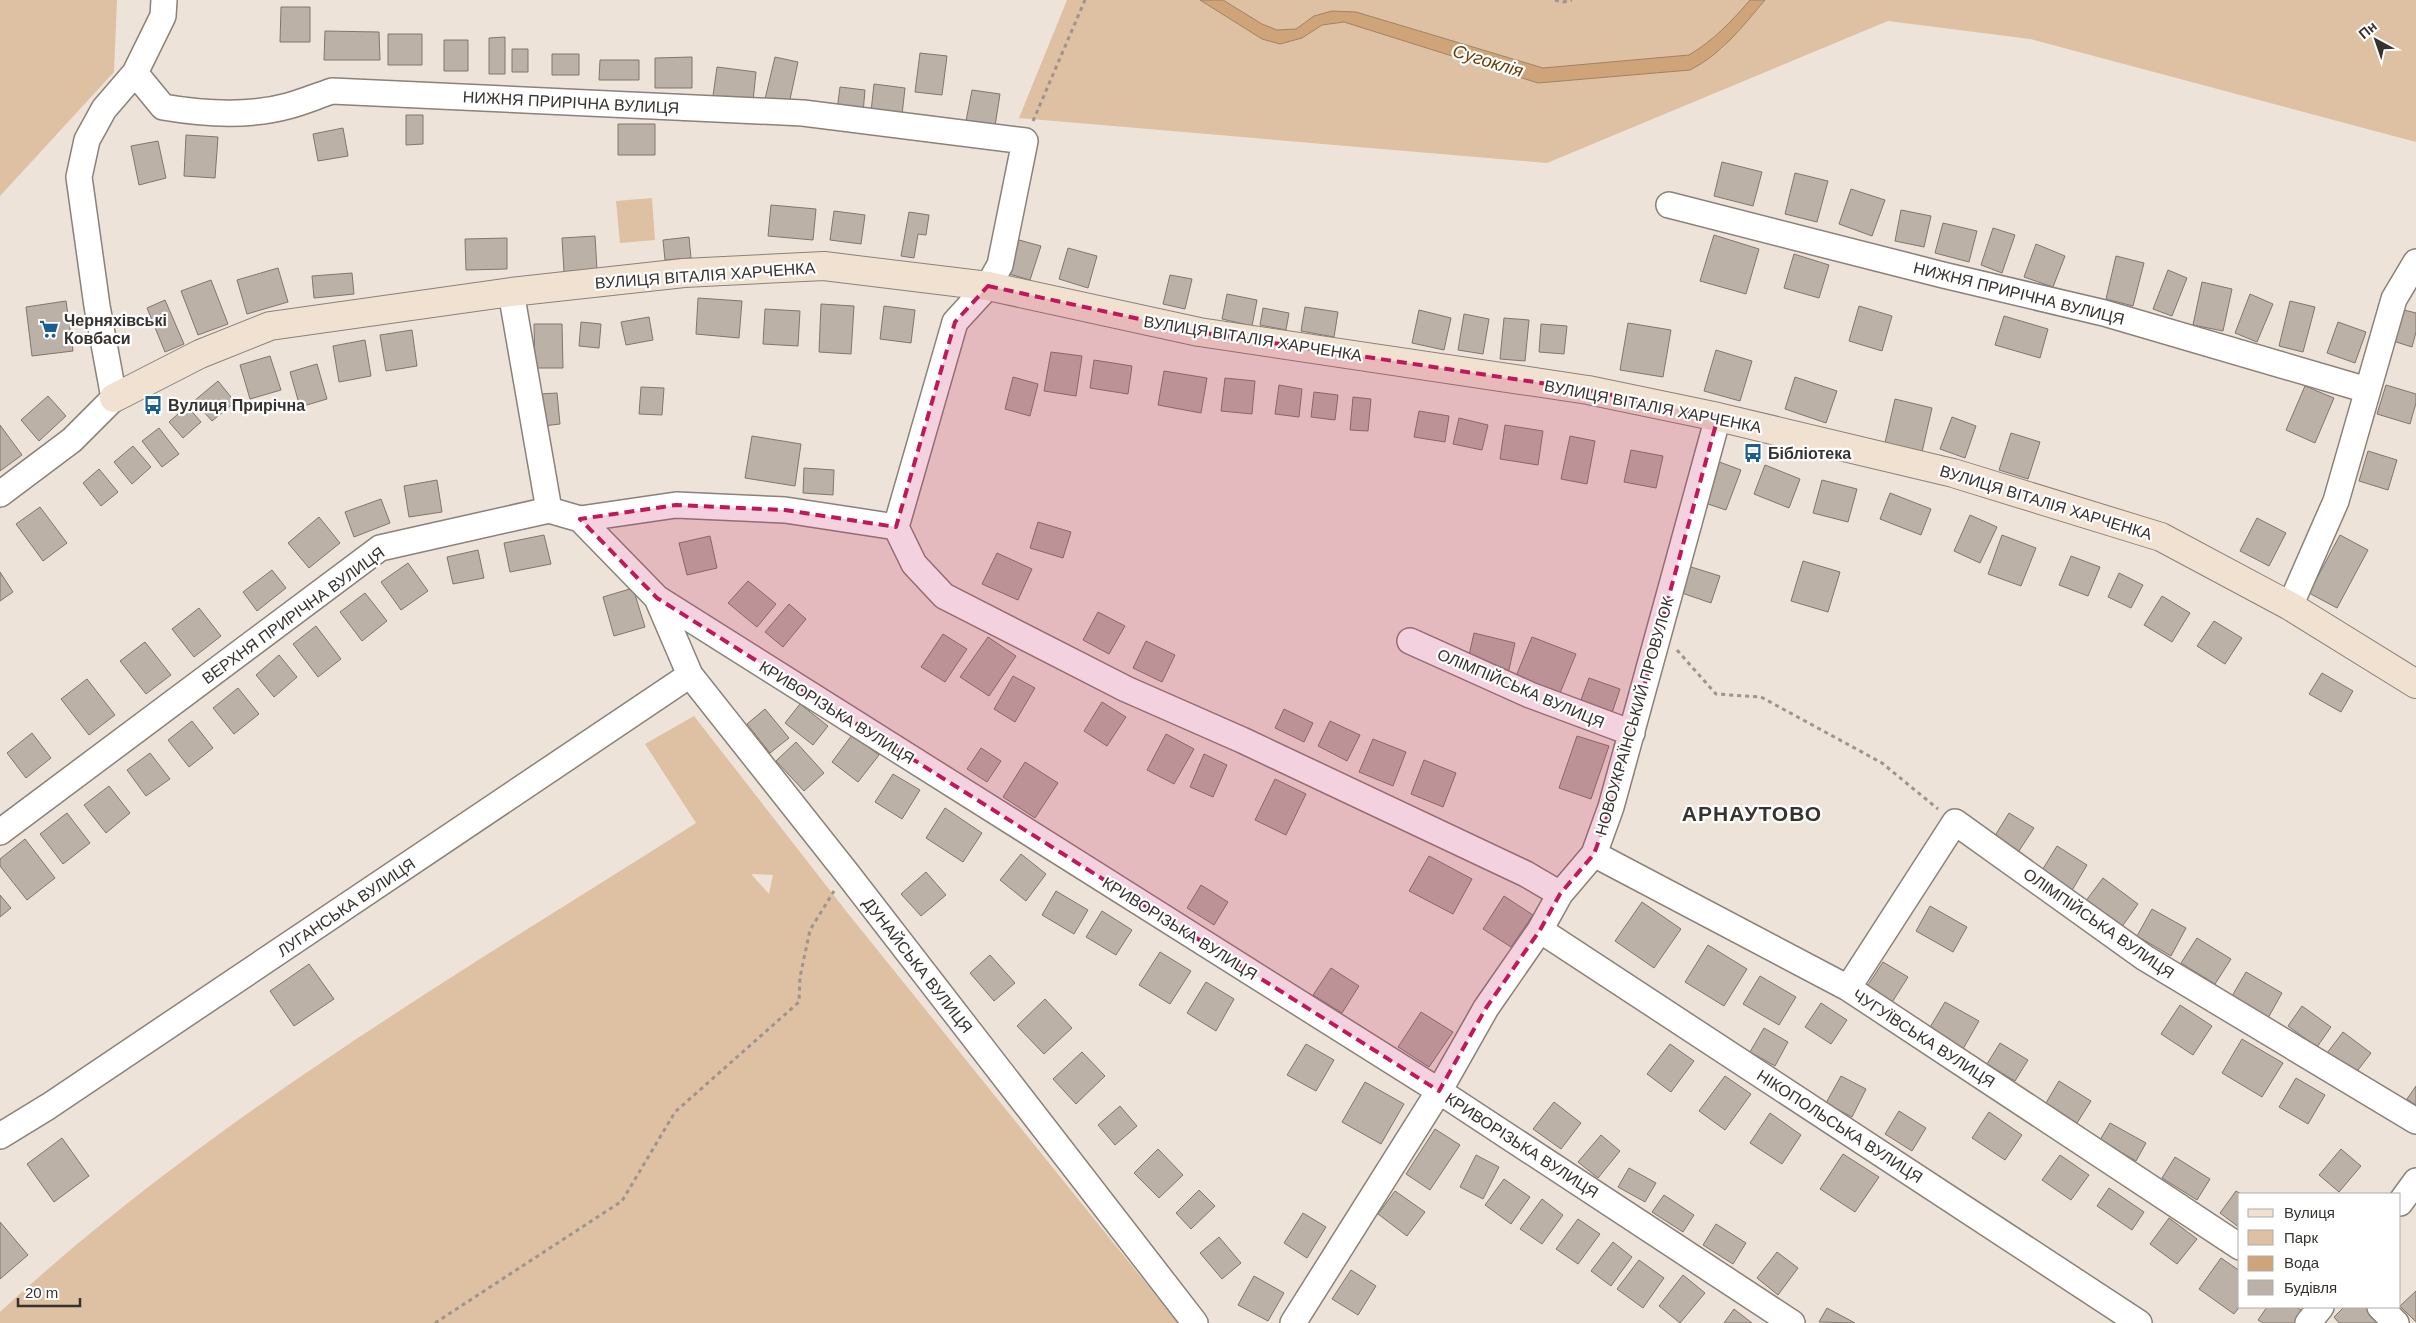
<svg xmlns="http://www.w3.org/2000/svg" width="2416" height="1323" font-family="Arial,sans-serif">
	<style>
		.green { fill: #dec0a3; fill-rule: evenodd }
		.water { fill: #cea478; stroke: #a08262 }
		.building { fill: #bbb1a7; stroke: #80766d }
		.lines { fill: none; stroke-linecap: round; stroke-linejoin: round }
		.street-casing { stroke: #8a8178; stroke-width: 28 }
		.secondary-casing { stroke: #8a8178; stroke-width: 30 }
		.path { stroke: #9c948d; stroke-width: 3; stroke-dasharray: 4 4; stroke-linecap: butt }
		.street { stroke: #fff; stroke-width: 25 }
		.secondary { stroke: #f0e1d1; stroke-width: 28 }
		.marked { fill: #c2185b; fill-opacity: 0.2; stroke: #c2185b; stroke-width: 4; stroke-dasharray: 10 6; stroke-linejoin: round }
		.labels { text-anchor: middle; stroke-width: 4.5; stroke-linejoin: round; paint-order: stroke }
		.street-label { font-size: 16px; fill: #36322e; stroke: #fff }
		.poi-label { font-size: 16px; font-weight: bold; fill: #36322e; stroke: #fff; text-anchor: start }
		.water-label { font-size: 18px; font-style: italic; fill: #673e07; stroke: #fff }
		.district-label { font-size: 21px; font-weight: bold; letter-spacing: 1px; fill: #36322e; stroke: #fff }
	</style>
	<rect width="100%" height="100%" fill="#eee3d9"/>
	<!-- green -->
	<path class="green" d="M0,0h117l-3,72 -114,124z
		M1067,0h133l62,39 18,5 22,-6 20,-13 22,-3 194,61 152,-13 32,-21 43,-49h651v142l-386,-103 -142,-18 -341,142 -528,-45z
		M1223,0h527c-19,22 -36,40 -61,55l-146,13 -187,-56 -42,4 -18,13 -19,1 -15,-6z
		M652,198l3,42 -35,3 -4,-42z
		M694,716l152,195 332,412h-1178v-11c209,-193 457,-337 696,-489l-51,-79zM752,874l21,1 -4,19 -17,-19z"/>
	<!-- water -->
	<path class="water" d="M1200,0h23l39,24 15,6 19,-1 18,-13 18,-5 24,1 187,56 146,-13c25,-15 42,-33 61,-55h15c-23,27 -43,54 -75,70l-152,13 -194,-61 -22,3 -20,13 -22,6 -18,-5z"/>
	<!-- building -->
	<path class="building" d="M281,7h29v35h-30z
		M325,31l54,1 1,28h-56z
		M388,34h34v31h-34z
		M505,37v37h-16v-36z
		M444,40h24v31h-24z
		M512,49h16v23h-16z
		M920,53l27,3 -5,39 -27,-3z
		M552,54h27v21h-27z
		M692,57v31h-37v-30z
		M775,57l23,5 -9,42 -24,-5z
		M600,60h39v20h-40z
		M717,67l39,5 -3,29 -40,-5z
		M874,84l31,4 -3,27 -31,-3z
		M840,87l25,3 -2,23 -26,-3z
		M972,90l28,4 -5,32 -29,-5z
		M406,115h17v29l-17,1z
		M618,124h37v31h-37z
		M343,128l5,28 -30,5 -5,-27z
		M186,135l32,2 -3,41 -31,-2z
		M158,141l8,37 -27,7 -8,-39z
		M1722,162l40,10 -9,34 -39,-10z
		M1795,173l33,8 -11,41 -32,-8z
		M1851,189l34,11 -13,36 -33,-12z
		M771,205l45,4 -3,31 -45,-4z
		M1901,210l30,6 -7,31 -29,-6z
		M834,211l31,4 -4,29 -31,-4z
		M909,212l20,3 -3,20 -8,-1 -4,24 -13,-2z
		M1943,223l34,8 -8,31 -34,-9z
		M1993,228l22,7 -13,38 -21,-8z
		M1714,235l45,14 -13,45 -46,-13z
		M595,236l2,34 -33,2 -2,-34z
		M689,237l2,21 -26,2 -2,-20z
		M507,238v31l-41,1 -1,-31z
		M1019,240l22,6 -11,34 -21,-6z
		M2036,244l29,12 -12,31 -29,-10z
		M1068,248l29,8 -9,32 -29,-9z
		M1794,254l35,11 -10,33 -35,-10z
		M2116,256l28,7 -11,43 -27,-7z
		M278,268l10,34 -41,12 -10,-34z
		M2168,270l19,8 -15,38 -19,-7z
		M352,273l2,21 -40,4 -2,-22z
		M1170,275l22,4 -7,30 -22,-5z
		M211,280l17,44 -30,11 -17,-44z
		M2202,282l30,7 -9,42 -30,-6z
		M1227,294l30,6 -5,26 -30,-7z
		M2250,294l23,10 -16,38 -22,-9z
		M698,298l44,3 -3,37 -43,-4z
		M165,300l19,44 -19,8 -18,-44z
		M66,301l7,50 -41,5 -6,-49z
		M2290,301l25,6 -12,45 -24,-6z
		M821,304l33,2 -3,48 -32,-2z
		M884,306l31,4 -4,33 -31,-4z
		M1859,306l33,10 -10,35 -33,-10z
		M1305,307l33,5 -4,25 -33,-6z
		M1263,308l26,5 -3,17 -26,-5z
		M765,309l35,2 -2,35 -35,-2z
		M2400,309l16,4v19l-4,15 -22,-7z
		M1419,310l32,8 -7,32 -32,-7z
		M1464,314l25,5 -6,35 -25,-4z
		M2004,316l44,13 -8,29 -45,-13z
		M649,317l4,23 -27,5 -5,-23z
		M1504,318l25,2 -4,41 -25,-2z
		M581,322l20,2 -2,24 -20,-2z
		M2338,322l28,10 -11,31 -28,-10z
		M1628,323l43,7 -8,47 -43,-7z
		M534,324h28l1,44h-28z
		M1541,324l26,2 -3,28 -25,-2z
		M412,330l5,36 -31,5 -6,-36z
		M365,340l6,36 -32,6 -6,-36z
		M1716,350l36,11 -12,40 -36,-10z
		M1051,352l31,4 -6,40 -32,-5z
		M270,356l11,34 -31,9 -10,-34z
		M1094,360l38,6 -4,28 -38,-6z
		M317,364l10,35 -27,8 -10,-35z
		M1164,371l43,7 -6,35 -43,-8z
		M1013,377l25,7 -8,32 -25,-7z
		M1795,377l42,14 -11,32 -41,-14z
		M1225,378l30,3 -3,33 -31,-3z
		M218,381l17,21 -23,19 -18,-20z
		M1279,385l23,4 -3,28 -24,-3z
		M2386,385l30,9v9l-6,21 -33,-10z
		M2305,386l29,12 -19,45 -29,-13z
		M641,387l23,1 -2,27 -23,-1z
		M1314,392l24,3 -3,25 -24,-3z
		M557,393l3,31 -17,2 -4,-32z
		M48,396l18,20 -27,25 -18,-21z
		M1353,397l18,2 -3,32 -18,-1z
		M1895,399l37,9 -10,44 -37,-9z
		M187,406l14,16 -18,16 -14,-16z
		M1419,411l30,5 -4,26 -31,-5z
		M1952,417l24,9 -11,32 -25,-9z
		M1459,418l29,7 -6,25 -29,-6z
		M0,425l22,30 -22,16z
		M1505,425l38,6 -5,34 -38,-6z
		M159,428l20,26 -17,13 -20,-26z
		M2011,433l29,9 -12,37 -29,-9z
		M752,436l49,8 -6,42 -50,-8z
		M1570,436l25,5 -8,43 -26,-5z
		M133,446l18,21 -19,17 -18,-22z
		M1631,450l32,6 -7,32 -32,-6z
		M2368,451l29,9 -9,30 -29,-9z
		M1714,460l27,10 -15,40 -27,-9z
		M1765,465l35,14 -11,29 -35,-14z
		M804,468l30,2 -1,25 -30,-2z
		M99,469l19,23 -17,14 -18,-23z
		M437,480l5,32 -33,5 -5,-31z
		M1822,480l35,9 -9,33 -35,-9z
		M1890,493l41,16 -10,26 -41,-16z
		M381,499l9,24 -36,14 -9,-25z
		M40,507l27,36 -24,18 -27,-37z
		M1970,515l27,12 -17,36 -26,-12z
		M319,517l21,26 -31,25 -21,-25z
		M2257,518l29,15 -17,33 -29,-15z
		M1038,522l33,10 -8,26 -33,-10z
		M544,535l7,29 -41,8 -6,-29z
		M2002,535l34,13 -15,38 -33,-12z
		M2340,535l28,15 -31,58 -28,-15z
		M710,536l7,32 -30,7 -8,-32z
		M478,550l6,28 -31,6 -6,-27z
		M997,553l35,16 -14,31 -36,-16z
		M2071,556l29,11 -12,29 -29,-11z
		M1803,561l37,11 -12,40 -37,-11z
		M408,563l20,28 -27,19 -20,-28z
		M1688,566l32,10 -9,27 -32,-11z
		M272,570l14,18 -29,23 -14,-19z
		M0,572l13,20 -13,9z
		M2119,573l24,12 -12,23 -23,-11z
		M748,581l28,23 -19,23 -29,-24z
		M633,588l12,39 -31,9 -11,-39z
		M365,593l22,28 -25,20 -22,-29z
		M2162,596l28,17 -18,29 -28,-17z
		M789,604l17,15 -23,28 -18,-15z
		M199,608l22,28 -27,21 -22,-28z
		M1098,612l27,14 -16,28 -26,-14z
		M2214,621l28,17 -17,26 -28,-18z
		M316,626l25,33 -23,18 -25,-33z
		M1474,633l41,10 -7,31 -41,-10z
		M943,634l24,15 -22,33 -24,-15z
		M988,637l28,19 -27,40 -29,-19z
		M1532,637l44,17 -18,44 -44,-17z
		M1146,641l29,14 -13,27 -29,-14z
		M145,642l26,33 -25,19 -26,-33z
		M279,655l18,22 -23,20 -18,-22z
		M2322,673l31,18 -12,21 -32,-18z
		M1013,676l22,12 -20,34 -21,-13z
		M1589,678l31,11 -10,30 -32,-11z
		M87,679l28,36 -26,20 -28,-36z
		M238,688l21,26 -25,20 -21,-26z
		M1102,702l24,15 -19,29 -23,-15z
		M800,704l28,22 -15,19 -28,-22z
		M765,709l24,29 -19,15 -23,-29z
		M1284,709l29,14 -9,19 -29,-14z
		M192,721l21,27 -24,19 -21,-27z
		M1330,721l30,14 -13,26 -29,-15z
		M32,733l19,25 -25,20 -19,-25z
		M1166,734l28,15 -20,35 -27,-14z
		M852,735l27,20 -21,27 -26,-20z
		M1577,736l32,10 -18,53 -32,-11z
		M1373,739l33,13 -13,34 -34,-14z
		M796,742l28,31 -20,18 -28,-30z
		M981,748l20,13 -14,21 -20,-13z
		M150,753l20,26 -24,17 -19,-26z
		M1204,754l23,11 -14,32 -23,-10z
		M1424,760l32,13 -13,34 -32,-13z
		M1025,762l33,21 -23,35 -32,-21z
		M893,774l27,16 -18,29 -27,-17z
		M1275,779l31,15 -20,41 -31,-15z
		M109,786l21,27 -24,20 -22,-28z
		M945,808l37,25 -19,29 -37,-24z
		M67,813l23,30 -27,21 -23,-30z
		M2009,813l25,15 -17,26 -24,-15z
		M25,839l30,39 -28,22 -27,-34v-7z
		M2057,846l30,19 -16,27 -30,-20z
		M1021,854l25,20 -20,27 -26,-21z
		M1429,856l43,23 -19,35 -44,-23z
		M926,872l20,23 -25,21 -20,-22z
		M2103,878l35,26 -17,24 -36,-26z
		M1201,885l27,17 -14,23 -27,-17z
		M1056,891l32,19 -14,24 -32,-19z
		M0,895l11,13 -11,9z
		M1504,896l29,19 -22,32 -28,-18z
		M1642,902l39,27 -27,39 -39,-27z
		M1930,906l37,21 -14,25 -37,-21z
		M2152,909l34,19 -15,28 -34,-20z
		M1102,911l30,19 -16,25 -30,-18z
		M2197,938l34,21 -16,25 -34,-21z
		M1708,945l39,24 -23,37 -39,-24z
		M1160,952l31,19 -21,33 -31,-19z
		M990,955l25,28 -21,18 -24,-28z
		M1883,962l25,15 -17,27 -25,-16z
		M309,964l25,35 -40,27 -24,-35z
		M1331,968l28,18 -17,27 -29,-18z
		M2246,972l36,21 -14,25 -36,-22z
		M1760,976l36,21 -17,28 -36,-21z
		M1206,982l28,17 -18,32 -29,-18z
		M1045,999l27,29 -28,26 -27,-28z
		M1945,1002l34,19 -16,28 -34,-20z
		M1821,1003l26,17 -16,24 -26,-17z
		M2180,1005l32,21 -19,29 -32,-21z
		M2302,1006l29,21 -14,20 -29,-21z
		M1421,1012l32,20 -24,35 -31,-20z
		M1764,1028l24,14 -13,24 -25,-14z
		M2343,1032l28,21 -16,21 -28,-21z
		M2242,1039l41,24 -21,34 -40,-24z
		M2000,1043l28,17 -13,21 -28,-17z
		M1306,1044l28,16 -18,31 -29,-16z
		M1670,1044l24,17 -23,31 -24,-18z
		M1082,1052l23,24 -29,28 -23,-25z
		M1725,1076l26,18 -26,36 -26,-19z
		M1841,1076l25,13 -14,28 -26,-14z
		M2296,1078l29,17 -17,29 -29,-17z
		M2059,1081l32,20 -14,22 -31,-20z
		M1365,1082l39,22 -23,40 -39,-22z
		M2416,1086v19l-9,-6z
		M1554,1102l27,21 -20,26 -28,-20z
		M1120,1106l17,20 -22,19 -17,-20z
		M1899,1111l27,17 -14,23 -27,-17z
		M1989,1112l33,23 -17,25 -33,-22z
		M1770,1113l31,22 -19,29 -32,-21z
		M2110,1123l36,20 -10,18 -36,-21z
		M1435,1129l25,16 -30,45 -24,-16z
		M1601,1135l19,16 -22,27 -20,-16z
		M62,1138l27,38 -35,26 -27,-38z
		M1158,1149l25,26 -24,23 -25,-25z
		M2341,1149l20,17 -22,26 -20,-17z
		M1843,1154l36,23 -24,35 -35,-23z
		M1476,1155l23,12 -16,32 -23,-12z
		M2060,1155l29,20 -18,25 -29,-20z
		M2175,1157l35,22 -13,21 -35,-22z
		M1629,1168l27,15 -11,19 -27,-15z
		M1504,1179l26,18 -19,27 -26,-19z
		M2109,1188l35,24 -12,18 -35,-24z
		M1199,1190l16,16 -24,23 -15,-16z
		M1395,1191l30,21 -18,24 -29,-22z
		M2236,1191l5,3 -1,34 -20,-15z
		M1664,1195l30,20 -11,17 -31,-20z
		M1542,1199l21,16 -21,29 -22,-15z
		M1303,1213l23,14 -19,31 -23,-15z
		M2169,1218l28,21 -20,25 -27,-20z
		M1578,1219l22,15 -22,30 -22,-15z
		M0,1222l28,33 -28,24z
		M1716,1224l30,19 -13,21 -30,-19z
		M1219,1237l22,26 -19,16 -22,-26z
		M1613,1242l19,15 -21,29 -20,-15z
		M1777,1252l21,16 -20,27 -21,-17z
		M2221,1258l19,13v35l-6,8 -35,-25z
		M1639,1260l25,18 -21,30 -26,-19z
		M1351,1270l25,16 -18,29 -26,-16z
		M1683,1275l22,18 -25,30 -21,-17z
		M1254,1276l30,17 -16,28 -30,-16z
		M2416,1291v31l-16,-16z
		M2267,1307h29l7,4 -9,12h-31l-5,-3z
		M2344,1307h24l13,14 -2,2h-40l-5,-6z
		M1827,1308l28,15 -36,-1z
		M1734,1309l18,14h-28z"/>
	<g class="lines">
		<!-- street casing -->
		<g class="street-casing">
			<path id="street" d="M135,73l28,34c41,7 85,10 125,-1 15,-4 29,-10 44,-15l471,22 222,28 -25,124 -12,21 -33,36 -59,205
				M1669,205l274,70 161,38 263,77
				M511,292l38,218
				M0,494l72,-54 42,-42 -17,-92 -18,-129 8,-37 17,-31 31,-36 28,-57 1,-16
				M580,519l77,79 782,493 353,232
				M896,527l18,37 30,32 182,93 116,51 284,134 34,20
				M657,598l33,77 156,197 349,451
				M2290,606l46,-105 58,-202 22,-37
				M1410,641l120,54 102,38
				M0,832l380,-284 169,-38 31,9 96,-14 109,5 111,17
				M1594,854l254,134 392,259
				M1540,930l599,393
				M1848,988l107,-166 190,136 271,163
				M0,1136l49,-30 641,-431
				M2400,1203l16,-22
				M2380,1307l16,16
				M1293,1323l146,-232 47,-83 54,-78 20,-36 34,-40 17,-47 107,-390
				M2308,1323l13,-16"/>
		</g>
		<!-- secondary casing -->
		<g class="secondary-casing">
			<path id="secondary" d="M114,398l86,-44 70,-28 241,-34 173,-19 140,-7 164,20 211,46 389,58 130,27 235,56 208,64 129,69 126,78"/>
		</g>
		<!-- path -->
		<path class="path" d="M1555,0l8,2 9,-2
			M1033,121l52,-121
			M1677,650l39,44 45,3 121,66 56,46
			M435,1323l187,-122 53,-89 124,-110 1,-25 10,-47 24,-39"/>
		<!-- street -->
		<use href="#street" class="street"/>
		<!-- secondary -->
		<use href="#secondary" class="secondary"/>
	</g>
	<!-- marked area -->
	<path class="marked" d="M988,286l211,46 389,58 130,27 -107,390 -17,47 -34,40 -20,36 -54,78 -47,83 -782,-493 -77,-79 96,-14 109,5 111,17 59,-205z"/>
	<!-- icons -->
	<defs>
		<g id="supermarket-bare" transform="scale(1.5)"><path d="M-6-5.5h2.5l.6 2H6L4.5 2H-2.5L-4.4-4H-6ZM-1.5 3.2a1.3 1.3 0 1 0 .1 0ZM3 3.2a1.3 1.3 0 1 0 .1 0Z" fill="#1a5e93" stroke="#fff" stroke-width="2.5" paint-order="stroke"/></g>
		<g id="bus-bare" transform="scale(1.5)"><path d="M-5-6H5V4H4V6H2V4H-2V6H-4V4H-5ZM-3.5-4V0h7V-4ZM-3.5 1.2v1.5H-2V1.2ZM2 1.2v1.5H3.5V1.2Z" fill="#1a5e93" stroke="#fff" stroke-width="2.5" paint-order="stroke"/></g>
	</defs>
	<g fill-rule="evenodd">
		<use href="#supermarket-bare" x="49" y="329"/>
		<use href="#bus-bare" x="153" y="405"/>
		<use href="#bus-bare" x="1753" y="453"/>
	</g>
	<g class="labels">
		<!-- street labels -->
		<g class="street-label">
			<text transform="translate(571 102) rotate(3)" y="6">НИЖНЯ ПРИРІЧНА ВУЛИЦЯ</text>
			<text transform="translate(705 275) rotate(-4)" y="6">ВУЛИЦЯ ВІТАЛІЯ ХАРЧЕНКА</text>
			<text transform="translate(2019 293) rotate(14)" y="6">НИЖНЯ ПРИРІЧНА ВУЛИЦЯ</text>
			<text transform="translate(1253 338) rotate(9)" y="6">ВУЛИЦЯ ВІТАЛІЯ ХАРЧЕНКА</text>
			<text transform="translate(1653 406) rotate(11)" y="6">ВУЛИЦЯ ВІТАЛІЯ ХАРЧЕНКА</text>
			<text transform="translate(2046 502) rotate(17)" y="6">ВУЛИЦЯ ВІТАЛІЯ ХАРЧЕНКА</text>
			<text transform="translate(293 615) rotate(-36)" y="6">ВЕРХНЯ ПРИРІЧНА ВУЛИЦЯ</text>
			<text transform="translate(1521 688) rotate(23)" y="6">ОЛІМПІЙСЬКА ВУЛИЦЯ</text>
			<text transform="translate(837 712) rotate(32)" y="6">КРИВОРІЗЬКА ВУЛИЦЯ</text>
			<text transform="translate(1634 716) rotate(-74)" y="6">НОВОУКРАЇНСЬКИЙ ПРОВУЛОК</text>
			<text transform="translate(346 907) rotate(-34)" y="6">ЛУГАНСЬКА ВУЛИЦЯ</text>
			<text transform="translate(2099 923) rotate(35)" y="6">ОЛІМПІЙСЬКА ВУЛИЦЯ</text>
			<text transform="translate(1180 928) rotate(32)" y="6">КРИВОРІЗЬКА ВУЛИЦЯ</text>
			<text transform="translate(918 965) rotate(52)" y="6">ДУНАЙСЬКА ВУЛИЦЯ</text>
			<text transform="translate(1924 1038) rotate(33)" y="6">ЧУГУЇВСЬКА ВУЛИЦЯ</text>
			<text transform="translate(1840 1126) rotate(33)" y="6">НІКОПОЛЬСЬКА ВУЛИЦЯ</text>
			<text transform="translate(1522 1145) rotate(33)" y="6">КРИВОРІЗЬКА ВУЛИЦЯ</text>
		</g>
		<!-- poi labels -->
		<g class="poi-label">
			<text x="64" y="326">Черняхівські<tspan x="64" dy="18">Ковбаси</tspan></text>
			<text x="168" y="411">Вулиця Прирічна</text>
			<text x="1768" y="459">Бібліотека</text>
		</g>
		<!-- water labels -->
		<g class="water-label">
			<text transform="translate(1488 61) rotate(17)" y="6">Сугоклія</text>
		</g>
		<!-- district labels -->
		<g class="district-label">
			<text x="1752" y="821">АРНАУТОВО</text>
		</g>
	</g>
	<!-- legend -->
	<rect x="2238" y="1193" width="162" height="115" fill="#ffffff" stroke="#afadab"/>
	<rect x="2248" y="1209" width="25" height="8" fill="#f0e1d1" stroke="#afadab"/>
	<text x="2284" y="1218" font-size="15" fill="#36322e">Вулиця</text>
	<rect x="2248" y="1230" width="25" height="15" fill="#dec0a3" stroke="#afadab"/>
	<text x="2284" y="1243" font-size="15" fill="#36322e">Парк</text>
	<rect x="2248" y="1256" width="25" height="15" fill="#cea478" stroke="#afadab"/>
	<text x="2284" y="1268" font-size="15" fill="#36322e">Вода</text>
	<rect x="2248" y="1280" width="25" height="15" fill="#bbb1a7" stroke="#afadab"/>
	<text x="2284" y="1293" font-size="15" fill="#36322e">Будівля</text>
	<!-- north arrow -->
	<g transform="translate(2376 40) rotate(320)" stroke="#ffffff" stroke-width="4" paint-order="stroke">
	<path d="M0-4L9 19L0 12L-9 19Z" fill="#36322e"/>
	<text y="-8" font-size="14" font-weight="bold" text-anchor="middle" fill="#36322e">Пн</text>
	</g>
	<!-- scale -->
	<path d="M18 1298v8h62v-8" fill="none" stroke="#36322e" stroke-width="2.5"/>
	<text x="25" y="1298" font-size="15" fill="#36322e" stroke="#ffffff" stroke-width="4" paint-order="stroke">20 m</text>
</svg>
